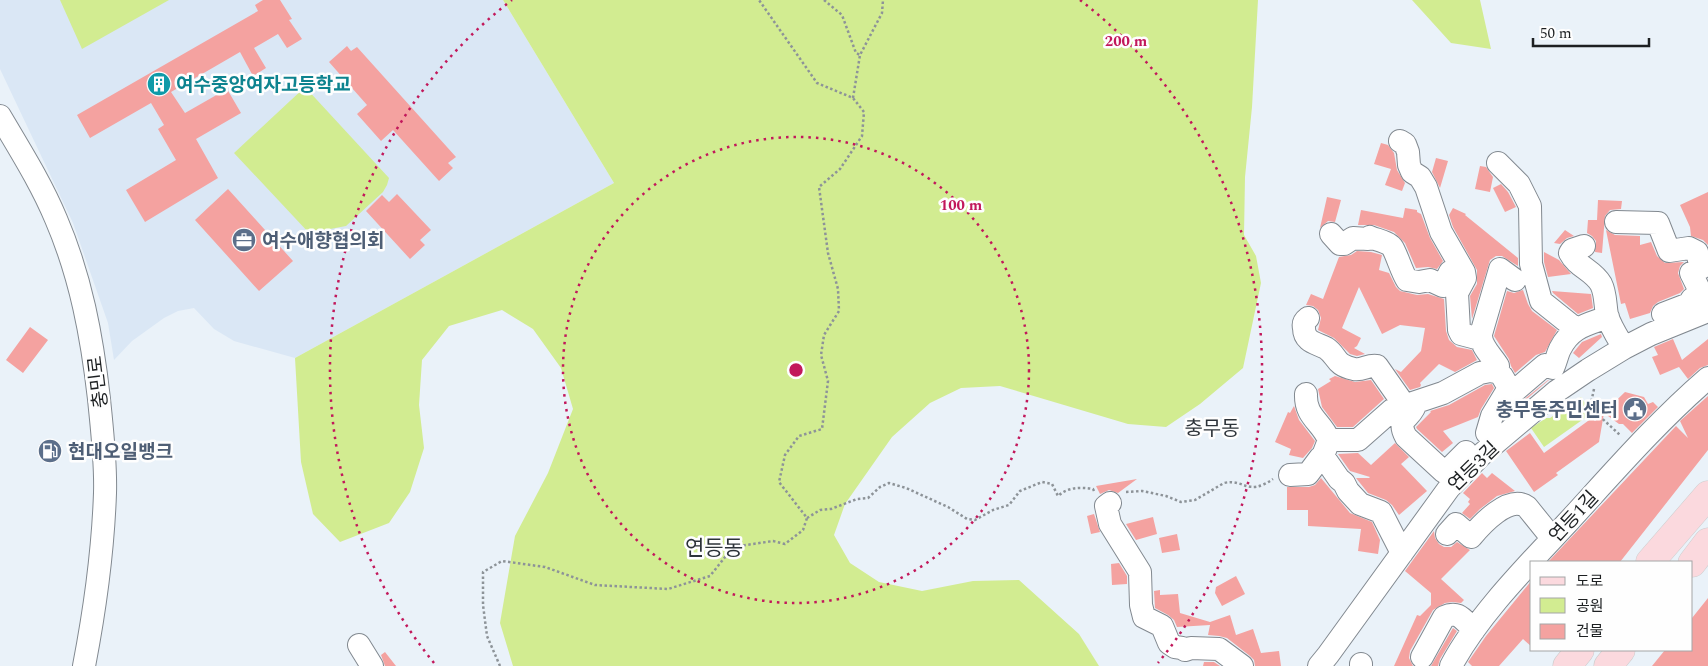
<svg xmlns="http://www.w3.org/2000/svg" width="1708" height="666" font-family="Spectral,'Noto Sans KR',serif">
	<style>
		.built { fill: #dae7f5 }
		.green { fill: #d2ec91 }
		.building { fill: #f4a2a0 }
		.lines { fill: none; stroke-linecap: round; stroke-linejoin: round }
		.minor-casing { stroke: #828990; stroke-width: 24 }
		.major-casing { stroke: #cdcece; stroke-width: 29 }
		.path { stroke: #8d9398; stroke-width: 2.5; stroke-dasharray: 2.5 2.5; stroke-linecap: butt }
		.minor { stroke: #fff; stroke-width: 22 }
		.major { stroke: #fbd9de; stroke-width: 28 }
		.ring { fill: none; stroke: #c2185b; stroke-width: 2.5; stroke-dasharray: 2.5 5 }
		.labels { text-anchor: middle; stroke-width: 5; stroke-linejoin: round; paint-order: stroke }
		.culture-label { font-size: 19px; font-weight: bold; fill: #0d838f; stroke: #fefefe; text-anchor: start }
		.service-label { font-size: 19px; font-weight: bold; fill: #4e5e75; stroke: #fefefe; text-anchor: start }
		.street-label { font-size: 19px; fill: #1d2022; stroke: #fefefe }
		.neighbourhood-label { font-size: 20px; fill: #2d3339; stroke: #fefefe }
		.quarter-label { font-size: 21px; fill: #2d3339; stroke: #fefefe }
		.centre { fill: #c2185b; stroke: #fefefe; stroke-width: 2.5 }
		.ring-label { font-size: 15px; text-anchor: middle; font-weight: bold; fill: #c2185b; stroke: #fefefe; stroke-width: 5; stroke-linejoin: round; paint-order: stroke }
	</style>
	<rect width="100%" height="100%" fill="#eaf2f9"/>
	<!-- built -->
	<path class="built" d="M0,0h503l111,183 -319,175 -61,-17 -20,-12 -20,-21 -16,3 -14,7 -32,23 -18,19 -6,-37 -35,-100 -73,-154z"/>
	<!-- green -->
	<path class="green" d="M60,0h109l-87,49z
		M503,0h755l-6,107 -7,70 -1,58 12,21 5,27 -18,85 -43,36 -34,23 -38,-3 -128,-38 -39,2 -31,15 -38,34 -47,67 -11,31 16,28 29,19 43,9 51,-10 46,-1 60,54 20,32h-586l-13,-43 15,-87 33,-63 25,-64 -12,-41 -28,-39 -31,-19 -53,16 -27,34 -3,45 5,43 -14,44 -21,31 -49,19 -27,-28 -12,-52 -6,-104 319,-175z
		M1412,0h68l11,49 -40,-6z
		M305,87l84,91 -2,7 -4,7 -37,34 -37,7 -75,-80z
		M1581,397l11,16 -48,34 -13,-19 15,-10h4z"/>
	<!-- building -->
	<path class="building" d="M263,0h17l12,19 -3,1 13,19 -15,9 -9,-14 -24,14 12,20 -13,8 -13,-24 -69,40 14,21 42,-24 14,24 -45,26 22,39 -73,44 -19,-32 50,-30 -18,-31 6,-4 -13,-22 -61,35 -13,-23 181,-104 -3,-6z
		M347,46l4,5 6,-4 99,110 -8,6 5,5 -14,13 -46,-51 -12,11 -24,-27 10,-9 -38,-43z
		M1381,143l7,2 6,8 3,17 8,13 -3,8 -17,-6 6,-16 -17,-5z
		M1436,158l12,3 -8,27 -8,-16z
		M1480,166l6,1 7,10 -3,15 -15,-3z
		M1501,184l7,8 8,15 -11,5 -12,-24z
		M228,189l65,72 -34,30 -64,-71z
		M1708,192v53l-5,-5 -12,-4 -1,-9 -10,-22z
		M397,194l34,36 -11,10 5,5 -15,14 -44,-48 16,-16 7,7z
		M1327,197l14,3 -6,22 -7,-1 -8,7z
		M1598,200l24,1 -1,8 -11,1 -5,6 -3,37 -7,-1 1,-11 -4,-5 -5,-3 1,-13h9z
		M1405,208l12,2v2l4,2 9,24 13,23 -6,8 -9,-2 -12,1 -11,-25 -11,-11 -20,-7h-16l3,-15 42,8z
		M1453,208l13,6 -1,1 53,43v8l-16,-10h-6l-6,4 -18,59 -2,-23 7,-12v-14l-24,-43 -4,-12z
		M1565,230l9,6 -7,2 -7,6 -6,-1z
		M1606,230l9,5 25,1v9l11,-3 6,14 8,7 19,-1 -4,4 -2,7 6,16 -4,4 -22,9 -5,4 -3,7 -20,6 -5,-16 -4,1z
		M1357,251l14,1 11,3 -3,15 10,3 7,14 4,4 17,4 11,-1 16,5 2,32 3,9 8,7 15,3 5,10 -22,12 -16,-8 -19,19 1,2 -1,2 -10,3 -15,-21 6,3 20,-21 4,-23 -25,-3 -18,9 -23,-47 -17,41 19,10 -4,8 -3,2 11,6 -8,2 -7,-2 -16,-16 -16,-8 3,-12 -3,-8 -5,-4 -7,-1 5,-11 12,5 16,-42 12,-2z
		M1544,252l15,8 12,14 -23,3 -4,-15z
		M1523,290l5,14 4,7 25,19 -12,22 -9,3 -21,18 -4,-7 -2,-7 -15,-23 13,-45 7,2z
		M1552,291l39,3 2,14 -15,6 -25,-21z
		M30,327l18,13 -25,33 -17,-13z
		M1601,334l1,3 -23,21 -6,-5 9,-11z
		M1673,339l9,21 26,-21v26l-8,3 -12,11 -9,-12 -19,8 -8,-18 6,-2 -4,-8z
		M1335,376l20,6 16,-2 13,19 -31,28h-16l-15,-20 -4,-18 13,-8 -2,-2z
		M1548,380h1l-39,33 4,-8 7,-3z
		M1492,384l2,4 -13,21 -3,8 -35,14 10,12 -11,9 -25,-23 -1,-2 15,-15 -1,-1 19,-6 36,-20z
		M1625,392l19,5 4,7 5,-2 5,5 -26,26 -9,-9h-4l-15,-11 -5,29 -43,31 2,2 -24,17 -28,-41 24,-18 14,20 48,-35 3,3z
		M1708,396v54l-88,112h-72l128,-136 12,12 -8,-17z
		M1294,406l5,14 16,21 -3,7 -9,10 -14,-3 2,-6 -16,-7 13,-30 2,1z
		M1395,443l14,14 -8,7 26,27 -28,24 -7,-10 -6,-5 -18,-7 -12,-15h13l1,-1 -20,-6 -12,-17 20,-1 13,12z
		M1482,473l5,5 5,-5 23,18 -18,5 -17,13 -10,10 -8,-6 8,-9 -2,-2 2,-3 -7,-6z
		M1321,478l29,35 22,9 8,18 -2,14 -20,-3 3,-22 -53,-3v-16h-21v-23h22l6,-2z
		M1137,479l-19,14 -9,-3 -9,4 -4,-8z
		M1094,514l6,18 -9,2 -4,-18z
		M1153,517l4,17 -21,6 -10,-16z
		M1434,531l1,7 4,6 5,3h7l6,-5 13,8 -29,29 23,21 -3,3 -9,-1 -7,1 -12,7 -23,41 -1,7 4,8h-19l23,-51 3,1 11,-11v-12l-26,-22z
		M1177,534l3,16 -18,3 -3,-15z
		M1119,563l8,13v8l-15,1 -1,-21z
		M1236,576l9,18 -23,12 -7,-13 1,-6z
		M1532,580v67l-9,-8 -24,27h-27l-4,-4 18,-26z
		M1160,590v5l18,-1 2,19 30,9 20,-7 6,20 17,-6 8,24 18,-2 2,15h-26l-1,-6 -4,-4 -23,-18 -8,-2 -11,-1 2,-10 -33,2 -3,-7 -6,-5 -13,-7 -1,-17z
		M1708,598v68h-56l13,-16h27v-32z
		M1453,628l4,3 -17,28 -2,7h-7z
		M385,652l11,14h-11l-4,-11z
		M1204,662h10l6,4h-17z"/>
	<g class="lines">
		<!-- minor casing -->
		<g class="minor-casing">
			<path id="minor" d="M0,116c20,34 41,67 56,103 25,58 36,118 43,180 3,31 7,63 6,94 -2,58 -10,116 -21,173
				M1400,141l5,3 3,8 1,13 3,7 8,5 6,10 15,45 23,40 1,6 -8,15 2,37 2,4 19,5
				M1498,163l21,21 11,22 1,58 10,37 35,28
				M1616,222l42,1 11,28 20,-3 8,4 4,16 -10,5 10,20 -9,6 -3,5 -26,10
				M1331,234l9,10h4l9,-6 15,1 2,-2c7,3 18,5 22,10 4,5 10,26 15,33l12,2 11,-2 13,6 7,-14h13
				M1584,246l-12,4 -2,3c7,14 23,17 31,31 5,10 4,21 6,31 3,11 11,23 17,33
				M1308,318c-4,3 -5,6 -4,10 0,14 12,15 22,20 12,8 8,17 28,21 8,2 15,-5 23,-3l28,40
				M1497,372l1,-6c-6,-10 -18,-20 -17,-32l19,-65 15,11
				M1507,393l6,-1 4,-3 28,-24 8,3c3,-6 4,-13 7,-19 11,-22 26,-24 48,-32
				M1306,394c-1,23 15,27 23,46l-5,13
				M1416,402c-3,17 -21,15 -10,35l38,35 3,-1 19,-19
				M1329,440h29l34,-30 51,-17 37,-20 10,-2 7,1 5,4 7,12 -17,28 -5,17
				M1290,475l18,-1 12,-16 3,-2 16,23 5,4 4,8 12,13 21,8 21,41
				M1110,503l-4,3 4,18 30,48 1,33 3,12 18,9 7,17 6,4 7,1 3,2 6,-2 28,1 23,17
				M1447,534l9,-10 15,13c10,-12 38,-43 56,-30l25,31
				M359,645l13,21
				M1422,657l22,-40c15,-7 19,3 30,13
				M1319,666l9,-11 121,-167 32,-33 76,-64 31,-21 36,-22 27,-14 57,-23
				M1361,666v-2
				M1451,666c27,-51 77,-101 117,-144 45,-49 89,-100 140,-144"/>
		</g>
		<!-- major casing -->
		<g class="major-casing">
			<path id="major" d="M1650,562l58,-67
				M1692,563l16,-21
				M1567,666l13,-16
				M1608,666l13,-16"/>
		</g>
		<!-- path -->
		<path class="path" d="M824,0l18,15 14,38 4,2
			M853,98l7,-43 22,-42 1,-13
			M1594,389l-3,14 2,7 28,26
			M1126,492l16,-1 24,5 15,6 14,-2 29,-17c20,-5 23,14 49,-4
			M807,518l13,-8 11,-1 26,-10 11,-1 12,-11 9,-4 17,5 42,19 19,12 8,1 18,-10 16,-5 11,-14 22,-9 10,2 6,12c10,-9 22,-9 35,-7l1,2
			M500,666l-13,-30 -4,-31v-33l19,-11 43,6 50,18 73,4 42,-13 23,-29 40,-6 12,3 18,-14 4,-12 -28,-36 6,-27 14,-19 23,-7 6,-48 -7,-26 3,-20 15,-24 -1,-22 -10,-36 -9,-66 21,-18 22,-33 2,-24 -11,-14 -36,-15 -58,-83"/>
		<!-- minor -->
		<use href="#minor" class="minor"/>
		<!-- major -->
		<use href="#major" class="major"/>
	</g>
	<!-- distance rings -->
	<g class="ring">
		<circle cx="796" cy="370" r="233"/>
		<path d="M434 663A466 466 0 0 1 512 0M1080 0A466 466 0 0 1 1158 663"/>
	</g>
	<!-- icons -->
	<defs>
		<g id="building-disc" transform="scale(1.25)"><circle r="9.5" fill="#0f9aa8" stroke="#fefefe"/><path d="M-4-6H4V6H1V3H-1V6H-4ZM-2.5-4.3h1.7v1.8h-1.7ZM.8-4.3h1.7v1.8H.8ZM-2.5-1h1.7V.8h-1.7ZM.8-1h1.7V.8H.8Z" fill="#fff"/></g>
		<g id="office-disc" transform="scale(1.25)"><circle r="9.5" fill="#5c6f8a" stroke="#fefefe"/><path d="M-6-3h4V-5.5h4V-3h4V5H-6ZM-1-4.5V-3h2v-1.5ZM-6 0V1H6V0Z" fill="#fff"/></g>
		<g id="civic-disc" transform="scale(1.25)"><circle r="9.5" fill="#5c6f8a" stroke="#fefefe"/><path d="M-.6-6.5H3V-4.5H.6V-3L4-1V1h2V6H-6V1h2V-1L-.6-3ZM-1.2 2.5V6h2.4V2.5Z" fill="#fff"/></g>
		<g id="fuel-disc" transform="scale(1.25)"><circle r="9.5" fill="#5c6f8a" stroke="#fefefe"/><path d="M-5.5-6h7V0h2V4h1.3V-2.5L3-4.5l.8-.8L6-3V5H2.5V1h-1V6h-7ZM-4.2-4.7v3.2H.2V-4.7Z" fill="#fff"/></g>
	</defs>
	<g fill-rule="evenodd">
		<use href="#building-disc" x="159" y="84"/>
		<use href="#office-disc" x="244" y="240"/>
		<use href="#civic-disc" x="1635" y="409"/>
		<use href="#fuel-disc" x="50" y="451"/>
	</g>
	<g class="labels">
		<!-- culture labels -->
		<g class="culture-label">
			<text x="176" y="91">여수중앙여자고등학교</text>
		</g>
		<!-- service labels -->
		<g class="service-label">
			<text x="262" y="247">여수애향협의회</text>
			<text x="1618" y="416" text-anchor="end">충무동주민센터</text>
			<text x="68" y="458">현대오일뱅크</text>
		</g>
		<!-- street labels -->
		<g class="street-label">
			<text transform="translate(97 382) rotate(-97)" y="7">충민로</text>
			<text transform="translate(1473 466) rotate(-44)" y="7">연등3길</text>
			<text transform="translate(1573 516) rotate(-47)" y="7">연등1길</text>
		</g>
		<!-- neighbourhood labels -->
		<g class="neighbourhood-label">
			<text x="1212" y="435">충무동</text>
		</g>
		<!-- quarter labels -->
		<g class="quarter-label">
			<text x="714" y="555">연등동</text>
		</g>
	</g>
	<circle cx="796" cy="370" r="8" class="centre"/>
	<g class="ring-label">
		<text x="1126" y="46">200 m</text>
		<text x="961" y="210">100 m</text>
	</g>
	<!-- legend -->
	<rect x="1530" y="561" width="162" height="90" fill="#fefefe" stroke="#a4a5a6"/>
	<rect x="1540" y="577" width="25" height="8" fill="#fbd9de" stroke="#a4a5a6"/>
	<text x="1576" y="586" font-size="15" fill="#1d2022">도로</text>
	<rect x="1540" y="598" width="25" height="15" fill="#d2ec91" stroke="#a4a5a6"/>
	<text x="1576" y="611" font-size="15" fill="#1d2022">공원</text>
	<rect x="1540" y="624" width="25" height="15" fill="#f4a2a0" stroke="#a4a5a6"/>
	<text x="1576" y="636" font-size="15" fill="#1d2022">건물</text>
	<!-- scale -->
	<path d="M1533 38v8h116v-8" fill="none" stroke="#1d2022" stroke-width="2.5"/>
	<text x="1540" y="38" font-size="15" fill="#1d2022" stroke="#fefefe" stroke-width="4" paint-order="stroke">50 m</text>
</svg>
